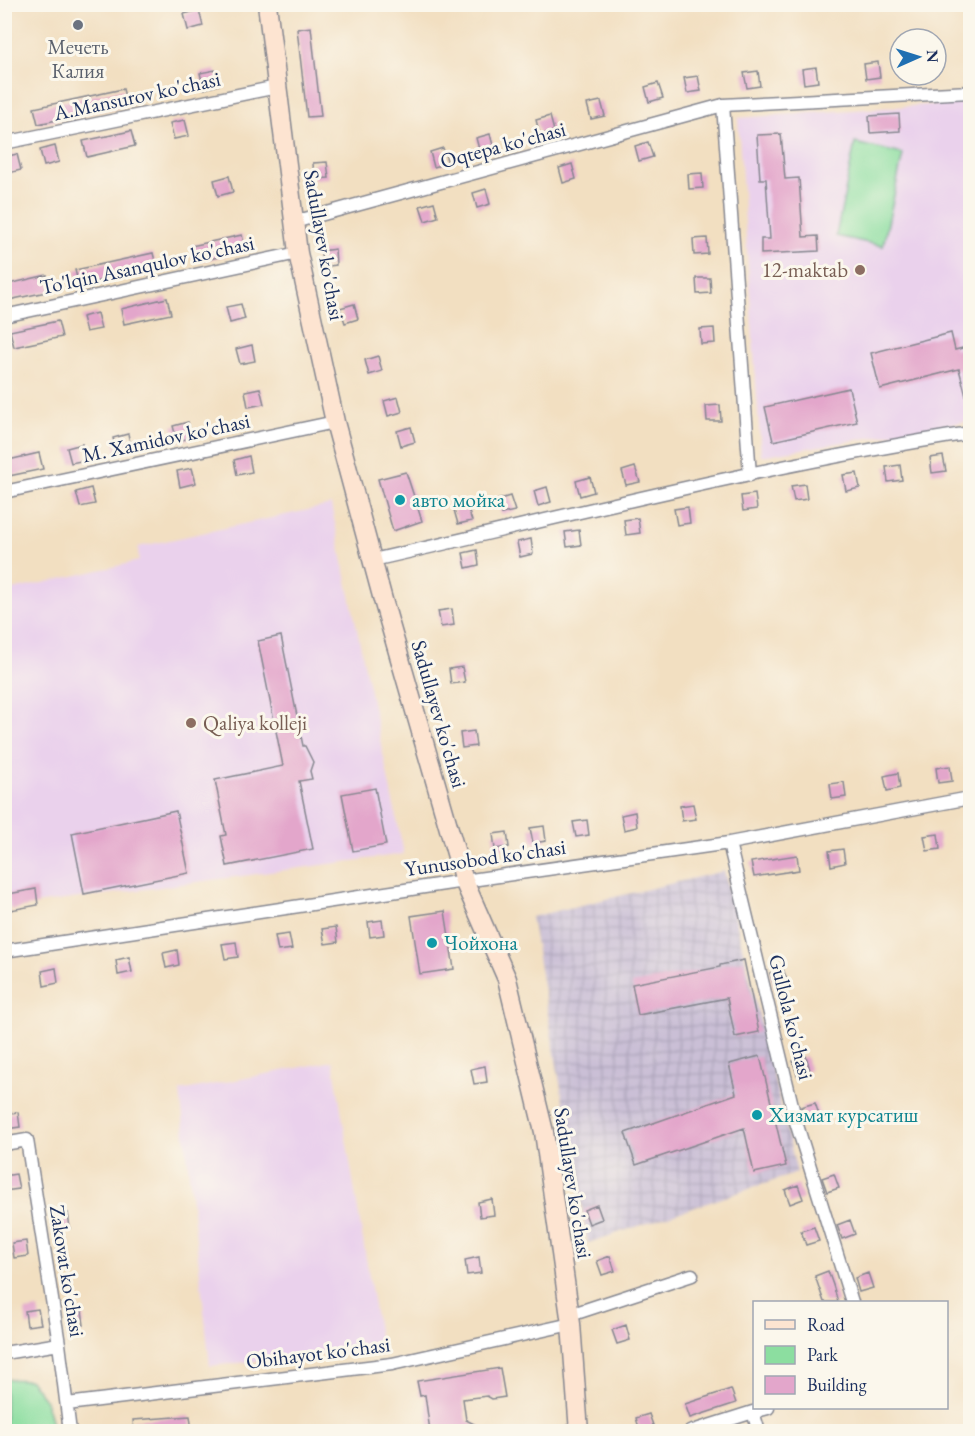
<svg xmlns="http://www.w3.org/2000/svg" width="975" height="1436" font-family="'EB Garamond',serif">
	<style>
		.built { fill: #ead1ec }
		.industrial { fill: url(#industrial-grid) }
		.green { fill: #8cdea0; stroke: #54867f; stroke-width: 1.5 }
		.building { fill: #e3a6cb }
		.lines { fill: none; stroke-linecap: round; stroke-linejoin: round }
		.minor-casing { stroke: #868790; stroke-width: 15 }
		.secondary-casing { stroke: #868790; stroke-width: 21 }
		.minor { stroke: #fff; stroke-width: 12 }
		.secondary { stroke: #fde4d1; stroke-width: 18 }
		.worship-dot { fill: #6b7280; stroke: #fbf7ec; stroke-width: 2 }
		.education-dot { fill: #8d6e63; stroke: #fbf7ec; stroke-width: 2 }
		.culture-dot { fill: #0f9aa8; stroke: #fbf7ec; stroke-width: 2 }
		.labels { text-anchor: middle; stroke-width: 6; stroke-linejoin: round; paint-order: stroke }
		.worship-label { font-size: 21px; fill: #5b616d; stroke: #fbf7ec }
		.street-label { font-size: 21px; fill: #1b2f5e; stroke: #fbf7ec }
		.education-label { font-size: 21px; fill: #785e54; stroke: #fbf7ec; text-anchor: end }
		.culture-label { font-size: 21px; fill: #0d838f; stroke: #fbf7ec; text-anchor: start }
	</style>
	<defs>
		<pattern id="industrial-grid" width="8" height="8" patternUnits="userSpaceOnUse" patternTransform="scale(1.5)"><rect width="8" height="8" fill="#cabfd6"/><path d="M0 4h8M4 0v8" fill="none" stroke="#ada4ba"/></pattern>
	</defs>
	<rect width="100%" height="100%" fill="#fbf7ec"/>
	<filter id="ink" filterUnits="userSpaceOnUse"><feTurbulence type="fractalNoise" baseFrequency=".0167" numOctaves="2"/><feDisplacementMap in="SourceGraphic" scale="12" xChannelSelector="R" yChannelSelector="G"/><feConvolveMatrix kernelMatrix="1 2 1 2 8 2 1 2 1" color-interpolation-filters="sRGB"/></filter>
	<filter id="wash" filterUnits="userSpaceOnUse"><feTurbulence type="fractalNoise" baseFrequency=".008" numOctaves="4" result="noise"/><feDisplacementMap in="SourceGraphic" scale="24" xChannelSelector="R" yChannelSelector="G"/><feGaussianBlur stdDeviation="1.35" result="paint"/><feColorMatrix in="noise" values="0 0 0 0 0 0 0 0 0 0 0 0 0 0 0 0 0 1.4 0 .05"/><feComposite in="paint" operator="in"/></filter>
	<g filter="url(#wash)">
		<rect width="100%" height="100%" fill="#f2dfc1"/>
		<!-- built -->
		<path class="built" d="M970,102v319l-209,35 -23,-338z
			M331,505l73,349 -399,54 -1,-316 135,-31 -1,-14z
			M333,1061l48,287 -171,18 -30,-275z"/>
		<!-- industrial -->
		<path class="industrial" d="M724,871l73,302 -209,70 -57,-326z"/>
		<!-- green -->
		<path class="green" d="M855,143l48,11 -20,92 -47,-10z
			M5,1379l25,1 15,19 9,32h-49z"/>
		<g id="blocks">
			<!-- building -->
			<path class="building" d="M199,10l4,16 -15,4 -4,-16z
				M311,27l10,89 -14,1 -10,-88z
				M878,62l2,15 -14,2 -2,-15z
				M816,67l2,15 -14,2 -2,-15z
				M215,70l4,15 -15,4 -4,-16z
				M758,71l2,15 -13,2 -3,-15z
				M698,76l3,15 -14,2 -3,-15z
				M658,83l5,15 -14,4 -4,-15z
				M123,89l4,16 -89,19 -4,-16z
				M601,101l4,15 -14,3 -4,-15z
				M899,114l1,17 -30,2 -1,-17z
				M550,116l4,15 -14,4 -4,-15z
				M185,120l4,16 -15,3 -4,-16z
				M131,131l4,15 -48,11 -4,-16z
				M490,134l4,15 -14,4 -4,-15z
				M781,134l4,45 14,-1 4,59 15,-1 1,15 -58,3v-15h9l-4,-60h-6l-3,-44z
				M648,142l5,15 -14,4 -4,-15z
				M55,146l4,16 -15,4 -4,-16z
				M443,148l5,15 -14,4 -4,-15z
				M17,154l4,16 -17,4v-17z
				M327,162l2,16 -15,1 -1,-16z
				M572,164l4,15 -13,4 -4,-15z
				M702,173l1,15 -14,1 -1,-15z
				M229,176l4,16 -15,4 -4,-16z
				M486,189l4,15 -13,4 -4,-15z
				M434,202l4,15 -13,4 -5,-15z
				M242,235l4,16 -51,11 -4,-16z
				M707,238l1,16 -14,1 -1,-16z
				M335,249l1,16 -14,2 -1,-16z
				M153,253l4,16 -78,16 -4,-15z
				M47,275l4,16 -47,10v-16z
				M696,278h14l1,15 -14,1z
				M167,298l4,16 -47,10 -3,-15z
				M241,304l4,15 -15,4 -4,-16z
				M354,304l4,15 -13,4 -5,-15z
				M97,313l4,16 -15,3 -4,-15z
				M58,321l4,16 -48,10 -4,-16z
				M714,328l1,15 -14,1 -1,-15z
				M951,333l4,17 15,-4v50h-4l-7,-27 -79,20 -9,-36z
				M252,345l3,16 -15,3 -4,-15z
				M378,356l4,15 -13,4 -4,-15z
				M260,388l4,16 -16,3 -3,-16z
				M849,388l8,34 -84,19 -8,-34z
				M398,397l4,15 -14,4 -4,-15z
				M720,405l1,16h-14l-1,-15z
				M188,422l4,16 -15,3 -4,-15z
				M411,427l4,15 -14,4 -4,-15z
				M128,434l4,16 -15,4 -4,-16z
				M82,444l4,16 -15,3 -4,-15z
				M39,453l4,16 -39,8v-16z
				M249,456l3,16 -15,3 -3,-15z
				M943,456l3,15 -14,2 -2,-15z
				M900,465l2,15 -14,2 -2,-15z
				M635,467l5,15 -14,3 -4,-14z
				M192,468l4,15 -16,4 -3,-16z
				M406,472l16,49 -29,10 -15,-52z
				M857,473l3,15 -14,3 -3,-16z
				M590,477l4,15 -14,4 -4,-15z
				M805,484l2,15 -13,2 -3,-15z
				M547,487l4,15 -13,4 -4,-15z
				M91,488l4,16 -15,3 -4,-15z
				M755,494l2,15 -14,2 -2,-15z
				M510,496l5,15 -14,3 -4,-14z
				M467,506l5,15 -14,3 -4,-14z
				M688,507l2,16 -13,2 -3,-16z
				M638,518l2,15 -14,2 -2,-15z
				M579,530l2,15 -14,2 -2,-15z
				M531,539l2,15 -13,3 -3,-15z
				M477,550l2,15 -13,3 -3,-15z
				M452,609l2,16 -13,2 -3,-16z
				M281,636l22,110h2l8,16 -3,9 2,8 -13,2 14,68 -86,17 -6,-30 5,-1 -11,-55 68,-14 -25,-125z
				M462,667l3,15 -14,2 -2,-15z
				M474,731l2,15 -14,2 -2,-15z
				M950,766l2,15 -14,2 -2,-15z
				M898,773l2,15 -13,3 -3,-15z
				M844,782l2,15 -14,2 -2,-15z
				M375,788l11,57 -33,6 -11,-57z
				M693,804l3,15 -14,2 -2,-15z
				M176,811l13,62 -105,21 -12,-61z
				M635,812l2,15 -13,3 -3,-15z
				M587,820l2,15 -13,2 -3,-15z
				M544,826l2,15 -13,2 -3,-15z
				M507,832l2,15 -14,2 -2,-15z
				M938,834l2,15 -13,2 -3,-15z
				M843,849l2,14 -14,3 -2,-15z
				M797,855l2,15 -45,7 -3,-15z
				M36,889l2,16 -27,5 -3,-16z
				M445,911l9,58 -34,5 -9,-58z
				M382,920l2,15 -14,2 -2,-15z
				M336,927l2,15 -13,2 -3,-15z
				M289,934l3,15 -14,2 -3,-15z
				M236,942l2,15 -13,2 -3,-15z
				M177,950l2,15 -13,3 -3,-15z
				M129,957l3,15 -14,3 -2,-15z
				M744,960l15,72 -24,5 -8,-39 -89,17 -6,-31 88,-17v-2z
				M56,968l2,15 -14,3 -2,-15z
				M783,969l5,14 -13,4 -5,-14z
				M760,1056l26,110 -32,7 -10,-45 -108,37 -11,-32 111,-39 -7,-30z
				M806,1056l4,14 -13,5 -4,-14z
				M485,1066l2,16 -13,2 -3,-15z
				M815,1103l5,14 -14,5 -5,-15z
				M18,1112l2,15 -14,2 -2,-15z
				M16,1174l3,15 -15,2v-15z
				M834,1174l5,14 -12,4 -5,-14z
				M798,1185l5,14 -13,5 -5,-14z
				M492,1199l2,16 -14,2 -2,-15z
				M597,1205l5,14 -13,5 -5,-14z
				M68,1213l2,15 -14,2 -2,-15z
				M850,1220l5,14 -13,5 -5,-14z
				M814,1227l5,14 -13,4 -5,-14z
				M26,1241l2,15 -14,2 -2,-15z
				M610,1256l5,15 -13,4 -5,-14z
				M479,1257l2,16 -14,2 -2,-15z
				M828,1271l5,14 5,17h-14l-9,-26z
				M868,1273l5,15 -14,4 -4,-14z
				M38,1309l3,15 -14,2 -2,-15z
				M82,1310l2,15 -13,2 -3,-15z
				M626,1325l4,15 -13,4 -5,-14z
				M500,1368l5,29 -13,2 -5,-3 -24,3 3,21 22,11h-58l-5,-36 -5,1 -3,-15z
				M731,1389l5,14 -46,15 -5,-14z
				M649,1414l5,14 -14,3 -4,-13z
				M190,1416l2,15h-58l-1,-11z"/>
		</g>
	</g>
	<g filter="url(#ink)">
		<use href="#blocks" fill-opacity="0" stroke="#868790" stroke-width="1.5"/>
		<g class="lines">
			<!-- minor casing -->
			<g class="minor-casing">
				<path id="minor" d="M723,105l27,370
					M4,143l273,-56
					M294,222l429,-117 247,-13
					M4,316l294,-63
					M4,492l331,-70
					M373,560c198,-45 396,-96 597,-127
					M729,843l67,279 56,180
					M4,951l460,-70 265,-38 241,-45
					M4,1144l23,-4 32,204 11,88
					M570,1315l122,-40
					M4,1353l55,-9
					M67,1404l325,-40 179,-40
					M753,1412l15,-4
					M690,1432l63,-20 6,20"/>
			</g>
			<!-- secondary casing -->
			<g class="secondary-casing">
				<path id="secondary" d="M267,4l31,249 37,169 48,178 81,281 43,98 37,153 27,192 8,108"/>
			</g>
			<!-- minor -->
			<use href="#minor" class="minor"/>
			<!-- secondary -->
			<use href="#secondary" class="secondary"/>
		</g>
	</g>
	<!-- markers -->
	<circle class="worship-dot" cx="78" cy="25" r="6"/>
	<g class="education-dot">
		<circle cx="860" cy="270" r="6"/>
		<circle cx="191" cy="723" r="6"/>
	</g>
	<g class="culture-dot">
		<circle cx="400" cy="500" r="6"/>
		<circle cx="432" cy="943" r="6"/>
		<circle cx="757" cy="1115" r="6"/>
	</g>
	<g class="labels">
		<!-- worship labels -->
		<g class="worship-label">
			<text x="78" y="54">Мечеть<tspan x="78" dy="24">Калия</tspan></text>
		</g>
		<!-- street labels -->
		<g class="street-label">
			<text transform="translate(137 96) rotate(-12)" y="7">A.Mansurov ko'chasi</text>
			<text transform="translate(503 145) rotate(-15)" y="7">Oqtepa ko'chasi</text>
			<text transform="translate(324 245) rotate(80)" y="7">Sadullayev ko'chasi</text>
			<text transform="translate(147 265) rotate(-12)" y="7">To'lqin Asanqulov ko'chasi</text>
			<text transform="translate(166 438) rotate(-12)" y="7">M. Xamidov ko'chasi</text>
			<text transform="translate(439 714) rotate(74)" y="7">Sadullayev ko'chasi</text>
			<text transform="translate(485 858) rotate(-8)" y="7">Yunusobod ko'chasi</text>
			<text transform="translate(791 1017) rotate(76)" y="7">Gullola ko'chasi</text>
			<text transform="translate(573 1183) rotate(81)" y="7">Sadullayev ko'chasi</text>
			<text transform="translate(67 1271) rotate(81)" y="7">Zakovat ko'chasi</text>
			<text transform="translate(318 1353) rotate(-7)" y="7">Obihayot ko'chasi</text>
		</g>
		<!-- education labels -->
		<g class="education-label">
			<text x="848" y="277">12-maktab</text>
			<text x="203" y="730" text-anchor="start">Qaliya kolleji</text>
		</g>
		<!-- culture labels -->
		<g class="culture-label">
			<text x="412" y="507">авто мойка</text>
			<text x="444" y="950">Чойхона</text>
			<text x="769" y="1122">Хизмат курсатиш</text>
		</g>
	</g>
	<!-- margin -->
	<rect width="975" height="1436" fill="none" stroke="#fbf7ec" stroke-width="24"/>
	<!-- legend -->
	<rect x="753" y="1301" width="195" height="108" fill="#fbf7ec" stroke="#a1a7b3" stroke-width="1.5"/>
	<rect x="765" y="1320" width="30" height="9" fill="#fde4d1" stroke="#a1a7b3" stroke-width="1.5"/>
	<text x="807" y="1331" font-size="18" fill="#1b2f5e">Road</text>
	<rect x="765" y="1346" width="30" height="18" fill="#8cdea0" stroke="#a1a7b3" stroke-width="1.5"/>
	<text x="807" y="1361" font-size="18" fill="#1b2f5e">Park</text>
	<rect x="765" y="1376" width="30" height="18" fill="#e3a6cb" stroke="#a1a7b3" stroke-width="1.5"/>
	<text x="807" y="1391" font-size="18" fill="#1b2f5e">Building</text>
	<!-- north arrow -->
	<g transform="translate(918 57) rotate(87)"><circle r="28" fill="#fbf7ec" stroke="#a1a7b3" stroke-width="1.5"/>
	<path d="M0-4.5L10 22L0 15L-10 22Z" fill="#1f6fb2"/>
	<text y="-9" font-size="16" font-weight="bold" text-anchor="middle" fill="#1b2f5e">N</text>
	</g>
</svg>
